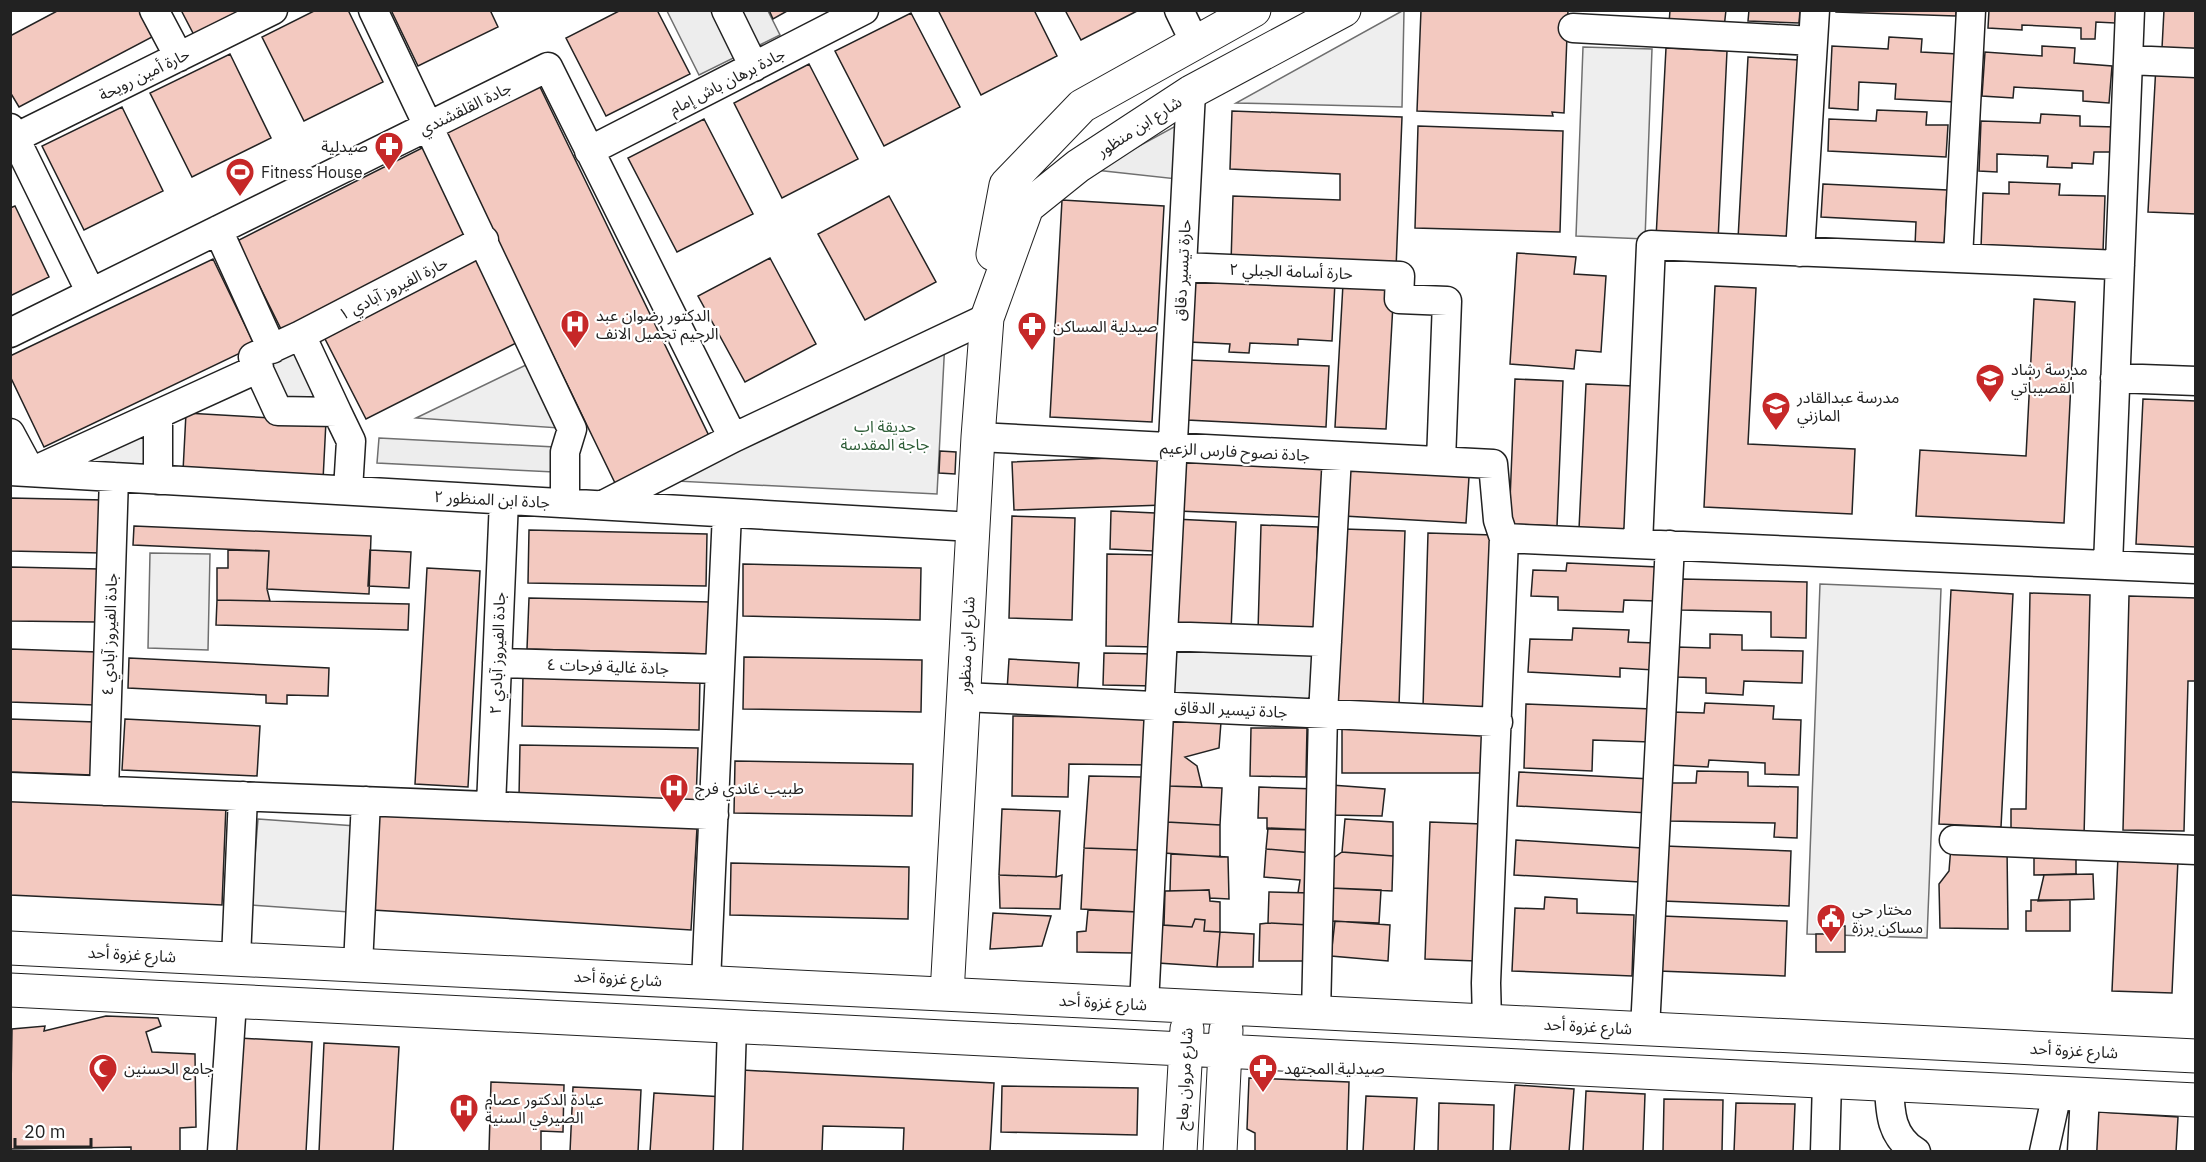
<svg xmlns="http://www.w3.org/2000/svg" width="2206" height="1162" font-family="'IBM Plex Sans','Noto Sans Arabic',sans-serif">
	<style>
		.green { fill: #eee; stroke: #6f6f6f; stroke-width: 1.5 }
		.parking { fill: #ededed; stroke: #6f6f6f; stroke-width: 1.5 }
		.building { fill: #f3c9c0; stroke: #222; stroke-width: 1.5 }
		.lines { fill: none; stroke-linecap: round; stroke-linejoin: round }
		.minor-casing { stroke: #222; stroke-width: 31 }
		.major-casing { stroke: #222; stroke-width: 35 }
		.minor { stroke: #fff; stroke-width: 28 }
		.major { stroke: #fff; stroke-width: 33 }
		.labels { text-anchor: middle; stroke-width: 4.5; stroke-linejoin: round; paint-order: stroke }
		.street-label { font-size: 16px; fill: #222; stroke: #fff }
		.poi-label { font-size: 16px; fill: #222; stroke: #fff; text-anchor: start }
		.park-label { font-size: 16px; fill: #2f5e38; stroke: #fff }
	</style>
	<rect width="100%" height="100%" fill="#fff"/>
	<!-- green -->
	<path class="green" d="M1402,11h2l-2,96 -166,-4z
		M1583,47l69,2 -7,190 -69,-3z
		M301,340l29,64h-49l-21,-46z
		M945,340l-8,154 -262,-13z
		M528,364l31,64 -143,-10z
		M143,424l3,53 -88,-9z
		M150,553l60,1 -2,96 -60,-2z
		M1820,584l121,5 -14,349 -120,-4z
		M1163,636l164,6 -4,72 -164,-8z
		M258,819l98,7 -7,86 -98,-7z"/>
	<!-- parking -->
	<path class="parking" d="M667,11h101l12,24 -81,40z
		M1183,122l-6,57 -82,-9z
		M379,438l176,9 -1,25 -177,-9z"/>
	<!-- building -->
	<path class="building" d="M59,10h81l14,26 -135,71 -9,-15v-56z
		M181,10h62l-49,25z
		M316,10h32l35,72 -79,39 -42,-84z
		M391,10h99l8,17 -80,39z
		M621,10h36l33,64 -84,42 -40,-78z
		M769,10h20l-16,9z
		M938,10h96l23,46 -76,39z
		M1065,10h74l-58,30z
		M1421,10h147l-4,103 -12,-1 1,4 -136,-5z
		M1670,10h56l-2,18 -55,-4z
		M1749,10h51l-1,13 -51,-2z
		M1836,10h120v6l-120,-4z
		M1989,10h127l-1,13 -19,-1 -1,17h-14v-11l-59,-3v5l-34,-2z
		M2164,10h32v40l-34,-2z
		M911,13l49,94 -76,39 -49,-95z
		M1889,37l33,2 -1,13 37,2 -3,48 -60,-3 1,-15 -37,-2 -1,28 -29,-2 3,-62 56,3z
		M2042,46l33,2 -1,15 38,3 -3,37 -26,-2v-10l-69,-4 -1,11 -31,-2 3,-44 57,4z
		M1666,48l61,3 -9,190 -62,-3z
		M230,54l41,84 -79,39 -42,-84z
		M1748,57l51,3 -10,182 -51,-3z
		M809,64l49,95 -76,39 -48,-95z
		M2156,65l40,2v147l-48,-2z
		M539,85l172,355 -95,45 -172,-354z
		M122,107l41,84 -79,39 -42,-84z
		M1877,110l50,2 -1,13h22l-2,32 -118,-6 1,-32 47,2z
		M1232,111l170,6 -6,152 -165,-6 2,-67 107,4v-26l-110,-5z
		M2041,114l39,2v10l35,1 -1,25h-20l-1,12 -21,-1v5l-25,-1 1,-11 -51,-2v18l-18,-1 2,-50 59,2z
		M704,119l49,95 -76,38 -49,-94z
		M1418,126l145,5 -3,101 -145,-4z
		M428,145l47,94 -191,96 -47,-94z
		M2009,182l51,2 -1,11 46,1 -2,56 -122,-4 2,-55 26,1z
		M1823,184l124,6 -3,58 -29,-2 1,-24 -95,-5z
		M889,196l47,86 -71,38 -47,-86z
		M1062,200l102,6 -12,216 -102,-5z
		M15,206l34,71 -39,19v-88z
		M483,252l43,86 -160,81 -44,-86z
		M1517,253l59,4 -2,17 32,2 -5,76 -25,-2 -2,19 -64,-5z
		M770,258l46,86 -71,38 -47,-86z
		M213,259l42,87 -211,101 -34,-71v-20z
		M1193,274l142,8 -3,59 -34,-2v6l-48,-2 -1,10 -20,-1 1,-8 -41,-2z
		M1343,284l51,2 -8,143 -51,-2z
		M1715,286l41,2 -8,156 107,5 -3,65 -148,-7z
		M2034,299l41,3 -11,221 -148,-7 4,-66 106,6z
		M1189,360l140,6 -3,61 -139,-7z
		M1515,379l48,2 -6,145 -48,-2z
		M1586,384l48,2 -7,145 -48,-2z
		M2143,399l53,2v146l-60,-3z
		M186,413l140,8 -3,59 -140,-9z
		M940,451l16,1 -1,22 -16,-1z
		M1162,456l2,49 -150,5 -2,-48z
		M1180,462l143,6 -2,49 -143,-6z
		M1347,470l122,7 -3,46 -122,-7z
		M10,498l94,2 -2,53 -92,-2z
		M1111,511l44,2 -2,38 -43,-2z
		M1012,516l63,2 -3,102 -63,-2z
		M1174,519l62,3 -5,108 -62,-3z
		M1261,525l57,2 -4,106 -56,-2z
		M134,526l237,10 -2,58 -102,-5 2,-38 -136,-6z
		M1344,529l61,2 -6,175 -61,-2z
		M529,530l178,4 -1,52 -178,-3z
		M1428,533l65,2 -6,174 -64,-2z
		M228,550l41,1 -2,38 3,12 -53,-1v-32h11z
		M370,550l41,2 -2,36 -41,-2z
		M1107,554l51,1 -1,92 -51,-1z
		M1567,563l91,4 -2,34 -32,-1 -1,12 -65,-2v-13l-27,-1 2,-26 33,1z
		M743,564l178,4 -1,52 -177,-4z
		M10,567l89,2 -2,53 -87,-1z
		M427,568l53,3 -12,216 -53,-3z
		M1682,579l125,3 -1,56 -35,-1v-25l-90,-2z
		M1951,590l62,4 -12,233 -62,-3z
		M2030,593l60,2 -6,242 -73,-2v-26h15z
		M2129,596l67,2v83h-8l-4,150 -61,-1z
		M529,598l182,4 -1,52 -183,-5z
		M217,600l192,4 -1,26 -192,-5z
		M1573,628l56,2 -1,12 27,1 -1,27 -34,-2v9l-92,-5 2,-33 42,1z
		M1710,634l32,1v15l61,1 -1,32 -58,-2 -1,14 -37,-2v-15l-30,-1 1,-30 33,1z
		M10,649l87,3 -2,53 -85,-3z
		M1104,653l51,1 -1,32 -51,-1z
		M744,657l178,3 -1,52 -178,-3z
		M129,658l200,10 -1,28 -41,-1v9l-21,-1v-8l-138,-7z
		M1009,659l70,4 -2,32 -70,-4z
		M523,674l177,3 -1,53 -177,-4z
		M1705,703l69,3 -1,13 28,1 -2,55 -34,-1v-11l-56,-3 -1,7 -39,-2 3,-53 32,1z
		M1526,704l126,5 -2,33 -57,-2 -1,31 -68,-3z
		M1013,716l138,2 -1,47 -81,-1 -1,33 -56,-1z
		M10,719l85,3 -3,53 -82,-3z
		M125,719l135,7 -3,50 -135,-6z
		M1172,720l49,2 -2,26 -34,9 12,9 5,21 -34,-1z
		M1342,727h147v46h-147z
		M1251,728h56l-1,49 -56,-1z
		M520,745l178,3 -2,52 -177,-3z
		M735,761l178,3 -1,52 -178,-3z
		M1697,771l51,1v14l50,1 -1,51 -23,-1 1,-14 -106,-2 1,-38h26z
		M1519,772l132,7 -2,34 -132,-7z
		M1089,776l53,1 -2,73 -56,-2z
		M1331,785l54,4 -3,27 -52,-1z
		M1168,786l54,2 -2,37 -53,-3z
		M1259,787l57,2v41l-49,-1v-11h-9z
		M10,796l216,9 -4,100 -212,-10z
		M379,808l318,20 -6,102 -318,-20z
		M1002,809l58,2 -4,66 -57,-2z
		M1345,819l48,3v34l-51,-4z
		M1167,822l53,3v32l-56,-4z
		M1430,822l52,2 -6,137 -51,-2z
		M1268,828l48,2 -3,23 -47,-4z
		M1516,840l126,8 -2,34 -126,-7z
		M1665,846l126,5 -2,55 -126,-5z
		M1951,846l56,1 1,82 -68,-1 -1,-44 10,-13z
		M1084,848l56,2 -2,62 -57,-3z
		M1266,849l47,4 -2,40h-13l2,-13 -36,-3z
		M1342,852l51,4 -1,35 -61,-3 -2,-27z
		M1171,854l57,3 1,42 -19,-1 -1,-8 -39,1z
		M2118,856l60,3 -6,134 -60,-2z
		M2034,858h42v16l-42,1z
		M731,863l178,4 -1,52 -178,-4z
		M2093,874l1,25 -56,2 6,-26z
		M999,875l57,2 6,-2 -2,34 -60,-1z
		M1331,888l50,2 -2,33 -50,-2z
		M1209,890l1,11 10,1v30l-16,-1 1,-11 -10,-1 -3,8 -28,-2 1,-34z
		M1269,892l42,1 -1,32 -42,-2z
		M1545,897l32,2v14l57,2 -2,61 -120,-5 3,-63 29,1z
		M2031,900h39v31h-44v-20h5z
		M1088,910l50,2 -5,41 -56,-1v-20l9,-1z
		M993,913l58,3 -9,30 -52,3z
		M1662,916l125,5 -2,55 -126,-5z
		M1195,919l10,1 -1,11 16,1 -3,35 -59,-4 3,-38 31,2z
		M1335,921l55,4 -2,36 -57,-5z
		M1268,923l42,2 7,36h-58l1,-37z
		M1824,926h21v26h-29v-18h8z
		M1220,932l34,2 -1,33h-36z
		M106,1016l52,2 3,8 -15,6 6,20 43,2 1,73 -16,1v24h-49v-5l-121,2 2,-120 33,-3 -1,5z
		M239,1038l73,4 -6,110h-73z
		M324,1043l75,4 -6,105h-74z
		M742,1070l252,13 -4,69h-87l1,-24 -81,-2 -1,26h-85z
		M1249,1078l100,4 -2,70h-92v-19l-8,-4z
		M491,1082l73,3 -1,47 -22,-1v21h-52z
		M1515,1085l59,4 -5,63h-59z
		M1002,1086l136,2 -1,47 -136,-3z
		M573,1087l68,3 -3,62h-68z
		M1586,1091l59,3 -2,58h-60z
		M654,1093l71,4 -3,55h-72z
		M1366,1096l51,2 -3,54h-51z
		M1664,1099l59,1 -1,52h-59z
		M1439,1103l55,2 -1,47h-55z
		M1736,1103l59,1 -2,48h-59z
		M2098,1112l80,5 -2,35h-81z"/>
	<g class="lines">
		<!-- minor casing -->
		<g class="minor-casing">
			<path id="minor" d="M154,10l25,47
				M373,10l199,419 -7,23v51
				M726,10l28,57
				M1179,10l16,33
				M1573,28l240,13
				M2128,60l68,3
				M10,128l81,165
				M15,138l258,-128
				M589,151l275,-141
				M218,230l54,119
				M1800,252l15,-242
				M1958,258l13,-248
				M1182,267l218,9 -1,23 48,2 -6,160
				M10,333l538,-266 185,371
				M301,335l36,77 -59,-1 -25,-54z
				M301,335l183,-95
				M2115,378l81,3
				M337,412l14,29 -3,49
				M158,415v65
				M10,433l21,39 228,-104
				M978,437l515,27 5,56 6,18 -18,445 1,38
				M10,471l963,56
				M603,505l130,-67 254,-120
				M1504,538l692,31
				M1638,544l13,-299 469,20
				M2108,565l22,-555
				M1163,636l164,6
				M497,663l223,6
				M963,697l535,25
				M10,787l704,28
				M104,791l10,-314
				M491,806l13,-306
				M1954,840l242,10
				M236,959l7,-163
				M358,965l8,-164
				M706,982l21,-469
				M1144,1004l47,-912
				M1316,1014l7,-300 14,-258
				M1645,1029l25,-484
				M1889,1084c1,27 1,52 27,68
				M222,1152l10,-150
				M728,1152l4,-126
				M1825,1152l2,-71
				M2044,1152l13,-59
				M2082,1152l3,-58"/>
		</g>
		<!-- major casing -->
		<g class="major-casing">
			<path id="major" d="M993,254l13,-69 76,-79 172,-96
				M10,948l2186,108
				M10,990l2186,110
				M947,994l31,-557 9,-119 40,-111 51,-41 113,-74 153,-82
				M1180,1152l7,-123
				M1220,1152l6,-122"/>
		</g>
		<!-- minor -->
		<use href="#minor" class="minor"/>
		<!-- major -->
		<use href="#major" class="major"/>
	</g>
	<!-- icons -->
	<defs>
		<g id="pharmacy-pin" transform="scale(1.5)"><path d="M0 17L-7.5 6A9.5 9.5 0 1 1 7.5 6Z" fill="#c62828" stroke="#fff"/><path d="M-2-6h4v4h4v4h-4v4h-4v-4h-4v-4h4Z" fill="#fff"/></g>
		<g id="stadium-pin" transform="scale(1.5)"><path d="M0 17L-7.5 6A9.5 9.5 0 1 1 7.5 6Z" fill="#c62828" stroke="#fff"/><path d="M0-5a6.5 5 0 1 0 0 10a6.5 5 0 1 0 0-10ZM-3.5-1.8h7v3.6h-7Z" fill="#fff"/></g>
		<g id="hospital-pin" transform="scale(1.5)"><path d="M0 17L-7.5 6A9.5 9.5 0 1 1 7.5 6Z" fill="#c62828" stroke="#fff"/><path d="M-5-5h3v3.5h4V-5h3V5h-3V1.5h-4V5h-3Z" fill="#fff"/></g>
		<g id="school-pin" transform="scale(1.5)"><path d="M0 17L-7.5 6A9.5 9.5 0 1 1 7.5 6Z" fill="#c62828" stroke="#fff"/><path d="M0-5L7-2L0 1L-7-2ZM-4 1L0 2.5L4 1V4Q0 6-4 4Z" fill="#fff"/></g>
		<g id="civic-pin" transform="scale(1.5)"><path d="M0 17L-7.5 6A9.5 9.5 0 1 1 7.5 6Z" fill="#c62828" stroke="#fff"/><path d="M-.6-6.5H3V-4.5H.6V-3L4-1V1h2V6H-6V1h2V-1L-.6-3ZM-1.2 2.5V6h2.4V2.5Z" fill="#fff"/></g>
		<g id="mosque-pin" transform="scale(1.5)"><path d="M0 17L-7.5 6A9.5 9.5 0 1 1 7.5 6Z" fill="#c62828" stroke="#fff"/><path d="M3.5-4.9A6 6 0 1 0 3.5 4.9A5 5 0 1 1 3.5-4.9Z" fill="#fff"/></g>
	</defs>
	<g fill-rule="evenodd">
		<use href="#pharmacy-pin" x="389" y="146"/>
		<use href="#stadium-pin" x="240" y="172"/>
		<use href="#hospital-pin" x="575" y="324"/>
		<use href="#pharmacy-pin" x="1032" y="326"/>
		<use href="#school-pin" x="1990" y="378"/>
		<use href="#school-pin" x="1776" y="406"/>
		<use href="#hospital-pin" x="674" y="788"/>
		<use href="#civic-pin" x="1831" y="918"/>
		<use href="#mosque-pin" x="103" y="1068"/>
		<use href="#pharmacy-pin" x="1263" y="1068"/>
		<use href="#hospital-pin" x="464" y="1108"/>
	</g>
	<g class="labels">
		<!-- street labels -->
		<g class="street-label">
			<text transform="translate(144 74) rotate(-26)" y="6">حارة أمين رويحة</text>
			<text transform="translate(727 81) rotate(-27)" y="6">جادة برهان باش إمام</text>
			<text transform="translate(465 108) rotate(-26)" y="6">جادة القلقشندي</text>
			<text transform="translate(1139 126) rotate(-33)" y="6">شارع ابن منظور</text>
			<text transform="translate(1182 270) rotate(-87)" y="6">حارة تيسير دقاق</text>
			<text transform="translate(1291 271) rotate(2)" y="6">حارة أسامة الجبلي ٢</text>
			<text transform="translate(393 288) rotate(-27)" y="6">حارة الفيروز آبادي ١</text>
			<text transform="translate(1235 451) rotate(3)" y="6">جادة نصوح فارس الزعيم</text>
			<text transform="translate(492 499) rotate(3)" y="6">جادة ابن المنظور ٢</text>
			<text transform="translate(109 634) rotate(-88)" y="6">جادة الفيروز آبادي ٤</text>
			<text transform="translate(966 645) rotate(-87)" y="6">شارع ابن منظور</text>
			<text transform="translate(497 653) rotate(-88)" y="6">جادة الفيروز آبادي ٢</text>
			<text transform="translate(608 666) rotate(2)" y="6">جادة غالية فرحات ٤</text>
			<text transform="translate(1231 709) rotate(3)" y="6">جادة تيسير الدقاق</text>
			<text transform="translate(132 954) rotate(3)" y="6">شارع غزوة أحد</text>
			<text transform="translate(618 978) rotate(3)" y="6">شارع غزوة أحد</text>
			<text transform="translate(1103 1002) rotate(3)" y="6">شارع غزوة أحد</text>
			<text transform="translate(1588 1026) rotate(3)" y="6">شارع غزوة أحد</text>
			<text transform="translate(2074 1050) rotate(3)" y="6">شارع غزوة أحد</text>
			<text transform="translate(1184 1079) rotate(-87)" y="6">شارع مروان بعاج</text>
		</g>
		<!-- poi labels -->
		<g class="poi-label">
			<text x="368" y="152" text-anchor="end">صيدلية</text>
			<text x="261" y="178">Fitness House</text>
			<text x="596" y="321">الدكتور رضوان عبد<tspan x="596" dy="18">الرحيم تجميل الانف</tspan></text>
			<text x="1053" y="332">صيدلية المساكن</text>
			<text x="2011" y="375">مدرسة رشاد<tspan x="2011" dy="18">القصيباتي</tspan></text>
			<text x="1797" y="403">مدرسة عبدالقادر<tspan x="1797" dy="18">المازني</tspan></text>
			<text x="695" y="794">طبيب غاندي فرح</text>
			<text x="1852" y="915">مختار حي<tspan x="1852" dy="18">مساكن برزة</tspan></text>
			<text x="124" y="1074">جامع الحسنين</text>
			<text x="1284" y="1074">صيدلية المجتهد</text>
			<text x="485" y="1105">عيادة الدكتور عصام<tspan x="485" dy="18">الصيرفي السنية</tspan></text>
		</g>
		<!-- park labels -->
		<g class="park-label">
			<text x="885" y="432">حديقة اب<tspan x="885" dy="18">جاجة المقدسة</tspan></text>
		</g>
	</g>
	<!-- border -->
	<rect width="2206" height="1162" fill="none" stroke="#222222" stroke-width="24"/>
	<!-- scale -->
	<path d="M15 1138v9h76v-9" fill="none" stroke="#222222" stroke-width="3"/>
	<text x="24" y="1138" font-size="18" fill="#222222" stroke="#ffffff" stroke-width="4.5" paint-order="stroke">20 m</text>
</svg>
